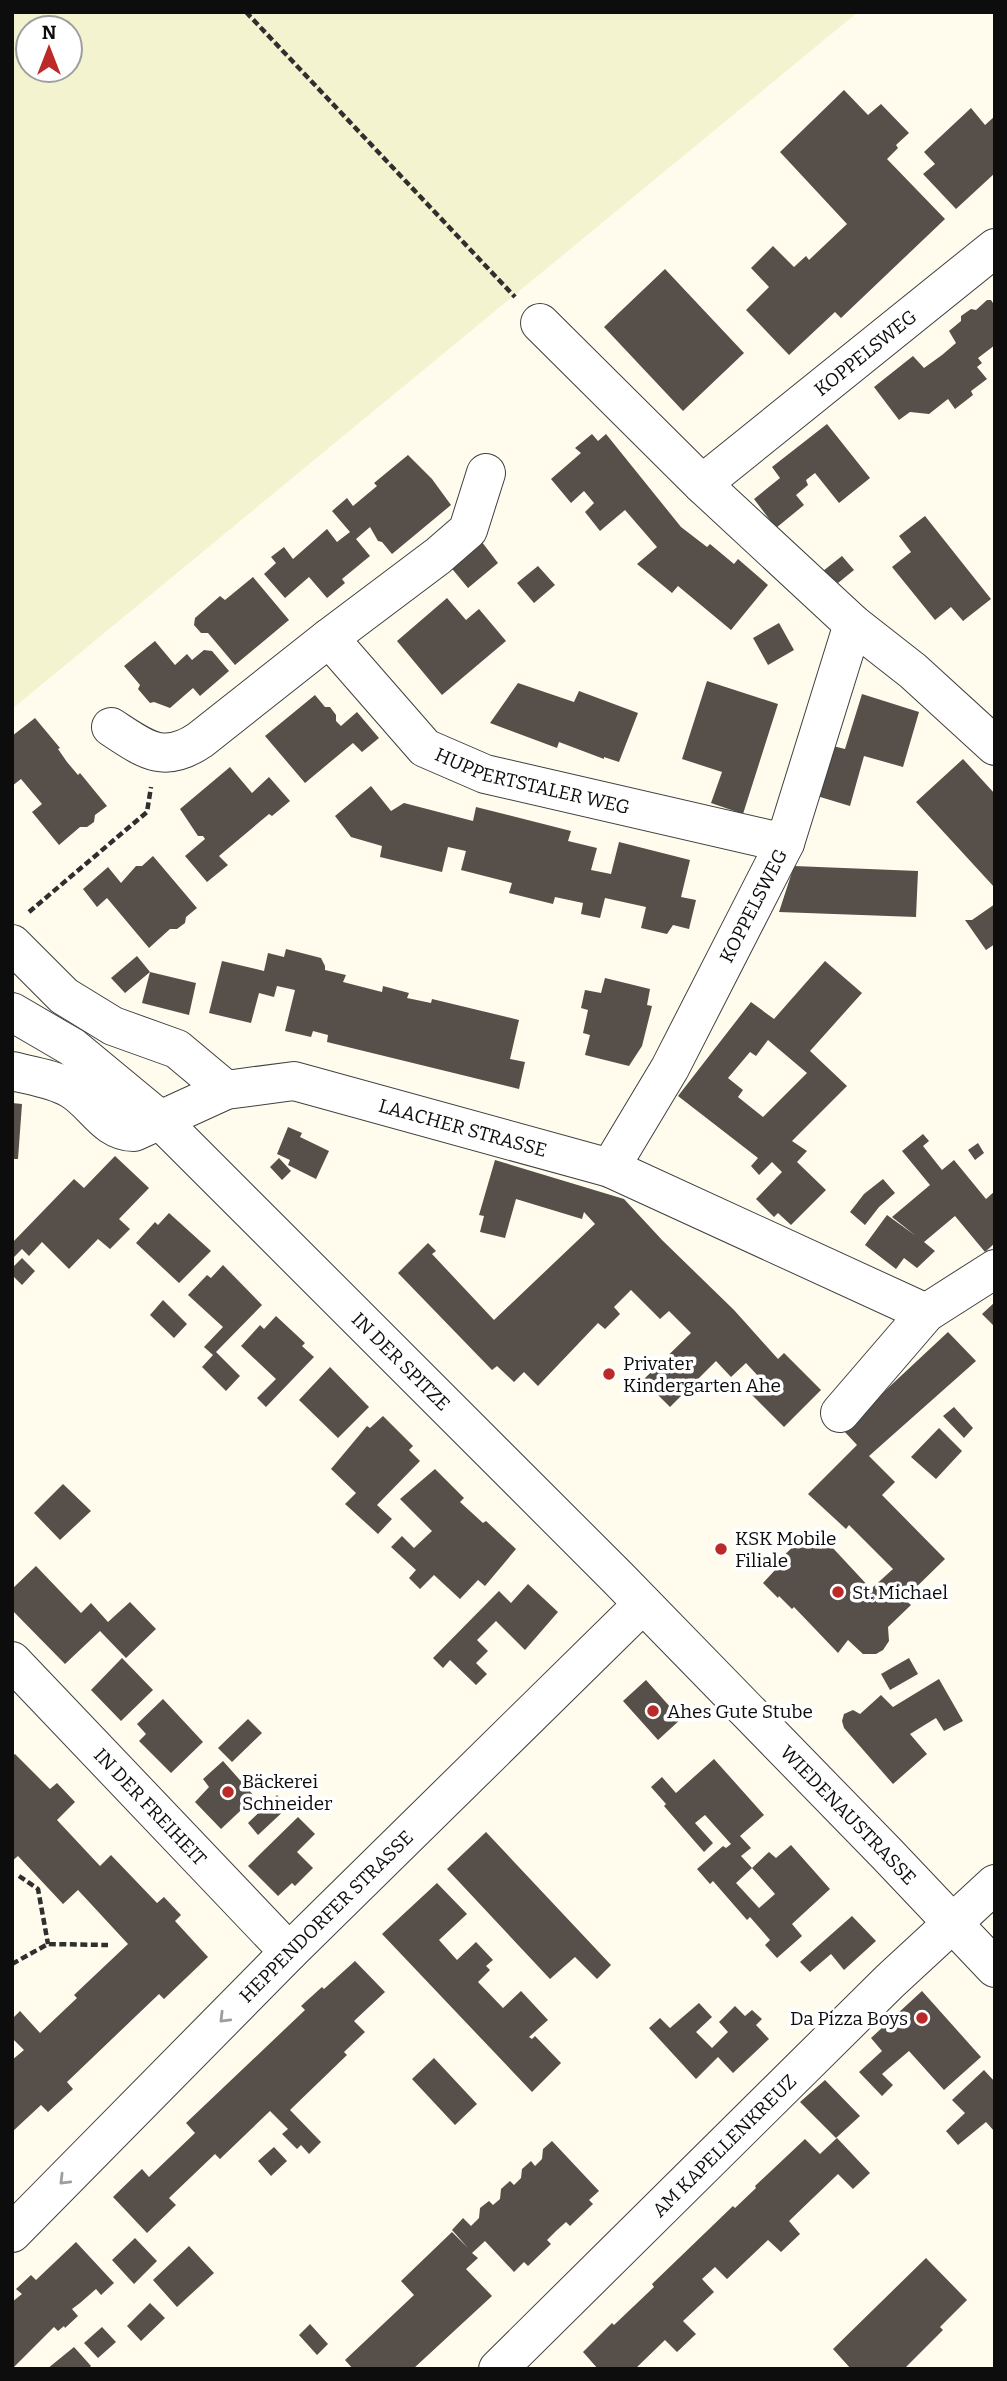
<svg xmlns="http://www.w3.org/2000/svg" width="1007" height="2381" font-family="Bitter,serif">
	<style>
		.farmland { fill: #f4f3cf; fill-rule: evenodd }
		.building { fill: #564f4a; fill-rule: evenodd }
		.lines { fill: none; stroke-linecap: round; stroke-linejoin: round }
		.minor-casing { stroke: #404040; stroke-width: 40 }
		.path { stroke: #2f2f2f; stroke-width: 4.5; stroke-dasharray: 7 3.5; stroke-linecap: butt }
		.minor { stroke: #fff; stroke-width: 38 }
		.oneway { stroke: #9e9e9e }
		.poi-dot { fill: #bb2a28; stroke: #fff; stroke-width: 2.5 }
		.labels { text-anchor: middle; stroke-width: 7; stroke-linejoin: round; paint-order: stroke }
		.street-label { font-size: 19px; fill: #0d0d0d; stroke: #fff }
		.poi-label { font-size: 19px; fill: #0d0d0d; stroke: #fff; text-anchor: start }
	</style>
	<rect width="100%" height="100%" fill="#fffcee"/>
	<!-- farmland -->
	<path class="farmland" d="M12,12h846l-846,697zM28,28h42v42h-42z"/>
	<!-- building -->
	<path class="building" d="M844,90l24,25 13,-11 28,29 -13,12 2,3 -11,11 58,60 -104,99 -6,-6 -46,43 -43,-45 23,-23 -18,-19 22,-22 21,21 12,-11 3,4 38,-36 -67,-72z
		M971,108l14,17 10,-9v57l-39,36 -33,-35 12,-10 -11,-12z
		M665,269l79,84 -61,58 -79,-84z
		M987,300h4l4,6v39l-17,13 4,5 -5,4 10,12 -16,12 2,4 -18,14 -7,-10 -19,15 -19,-2 -11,8 -25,-33 39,-31 11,12 18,-13 14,-12 -7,-12 12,-10v-5l10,-7 5,1z
		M827,424l43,54 -31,25 -24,-30 -9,7 2,5 -12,10 8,10 -28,23 -22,-29 26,-21 -8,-11z
		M592,434l6,7 8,-7 75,93 26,20 3,-3 24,20 4,-5 30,26 -37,45 -53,-44 -6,7 -35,-29 20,-17 -32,-37 -25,21 -15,-19 9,-9 -10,-12 -13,12 -20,-24 30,-26 -6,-5z
		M408,455l24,24 19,26 -59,49 -10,-12 -4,-1 -8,-14 -14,12 14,17 -28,23 3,4 -18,15 -18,-21 -24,21 -21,-24 12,-11 -5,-6 13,-10 9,12 34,-30 10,13 13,-10 -18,-21 15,-13 6,8 24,-20 -3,-3z
		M925,516l66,83 -28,22 -12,-14 -16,13 -43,-53 19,-15 -12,-16z
		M475,533l23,30 -30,25 -24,-29z
		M842,556l12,14 -16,13 -15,-12z
		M538,566l17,19 -21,18 -17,-20z
		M253,577l36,43 -54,45 -27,-32h-7l-7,-8 1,-7 25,-22 5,4z
		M447,598l19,22 13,-11 27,32 -64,54 -45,-54z
		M779,623l15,27 -26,15 -15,-27z
		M155,641l20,24 12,-11 5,6 12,-10 8,1 17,20 -29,25 -7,-8 -23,20 -16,-6 -4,1 -12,-14 2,-4 -16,-19z
		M707,681l71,23 -35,110 -32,-11 11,-31 -40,-13z
		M518,683l56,19 5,-11 59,22 -19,49 -15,-5v2l-45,-17 -2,6 -67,-25z
		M862,694l57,18 -16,55 -39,-11 -14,50 -33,-10 16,-50 12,3z
		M315,695l10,12h5l6,8v6l5,5 16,-14 22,26 -17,14 -9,-9 -48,40 -40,-47z
		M35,718l25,30 -2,1 9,13 11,13 2,-2 27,33 -12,9 -1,7 -7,5h-7l-21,18 -27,-33 10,-8 -21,-25 -9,7v-50z
		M963,759l32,35v94l-79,-86z
		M230,767l22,26 17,-16 21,24 -18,15 -3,-2 -50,42 9,9 -21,17 -22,-26 20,-17 -2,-3h-5l-18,-27z
		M371,786l20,25 13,-8 69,18 3,-14 95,24 -3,10 29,7 -6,22 20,4 8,-32 71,18 -9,37 15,3 -7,29 -16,-4 -6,9 -26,-6 5,-21 -41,-9 -5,20 -19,-4 2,-11 -28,-6 -2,7 -44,-11 3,-10 -51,-13 5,-19 -18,-4 -6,25 -62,-15 2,-11 -31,-9 -16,-21z
		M153,856l44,52 -11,9 -1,6 -8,6h-7l-21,19 -42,-50 -10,9 -14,-18 25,-22 13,16 15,-17h6z
		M794,866l124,5 -2,46 -137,-5z
		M995,904v40l-9,6 -21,-30h7z
		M286,949l35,9 4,8v4l21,5 -3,7 39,10 1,-6 26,7 -2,5 24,5 1,-4 87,21 -9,39 15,3 -6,27 -192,-47 1,-7 -15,-4 -2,6 -26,-6 10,-41 -18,-4 -3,11 -15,-4 -8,30 -42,-10 13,-52 42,10 4,-18 16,4z
		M137,956l13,16 -25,21 -14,-15z
		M825,961l37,32 -52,58 37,35 -55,55 15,10 -10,11 29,28 -35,35 -13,-12 -4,4 -18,-18 26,-27 -10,-10 -13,13 -8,-9 7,-8 -80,-62 73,-94 23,17zM768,1040l39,33 -44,44 -25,-20 5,-7 -15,-12 22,-26 6,4z
		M150,972l46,11 -7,32 -47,-12z
		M605,978l45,11 -3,16 5,1 -10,40 -13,20 -44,-11 5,-20 -7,-2 5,-23 -7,-2 4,-18 16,3z
		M12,1103l10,1 -4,55h-6z
		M288,1127l14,6 -2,4 29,14 -13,28 -28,-14 2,-5 -13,-6z
		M923,1134l6,7 -6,5 19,24 12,-10 32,39 9,-8v52l-10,9 -30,-36 -31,26 11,9 -18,17 -13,-10 -8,11 -31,-24 22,-30 29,21 -24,-19 38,-32 -28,-34z
		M978,1143l6,10 -9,7 -7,-10z
		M115,1156l34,32 -30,31 11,10 -20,20 -12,-10 -29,30 -27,-27 -13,14 -7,-7 -10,10v-16l62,-64 10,9z
		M279,1158l12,13 -9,9 -12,-13z
		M495,1160l129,39 38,41 72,70 44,49 6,-6 37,37 -37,37 -37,-37 12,-13 -13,-14 -15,14 -15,-16 -46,46 -27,-27 48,-47 -22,-22 -9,8 -29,-29 -17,17 6,7 -15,15 -7,-6 -60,63 -14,-14 -10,10 -17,-16 -5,4 -94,-97 30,-30 8,8 -4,3 62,66 101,-96 -11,-12 -2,7 -66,-20 -11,39 -25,-6 4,-16 -5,-1z
		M883,1179l12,14 -16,14 -14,18 -15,-13 14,-18z
		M169,1213l42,38 -32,32 -43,-40 19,-21 3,3z
		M22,1258l13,13 -13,14 -10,-10v-7z
		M223,1265l39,40 -46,47 24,24 -14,15 -24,-24 11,-12 -9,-8 19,-20 -35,-32 19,-20 4,3z
		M163,1300l24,24 -13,14 -24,-23z
		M995,1302v25l-13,-13z
		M276,1316l29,27 -3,3 12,11 -48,50 -9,-9 19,-19 -35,-33 19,-21 4,4z
		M948,1332l28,29 -107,95 26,26 -13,13 63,64 -41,40 7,6 -23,22 1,14 -6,9 -7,4h-13l-15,-14 -10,13 -44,-46 -2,2 -13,-13 -1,2 -15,-15 13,-14 -3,-3 28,-27 4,4 6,-7h7l12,11 1,-1 40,43 22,-20 -44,-44 -3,4 -38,-35 49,-49 -14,-15z
		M330,1367l39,40 -31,31 -39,-38z
		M954,1407l19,21 -9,10 -21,-22z
		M383,1416l30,30 -4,4 11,11 -43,44 15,14 -14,15 -33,-30 11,-11 -25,-24 36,-43 3,2z
		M939,1428l23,23 -26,28 -25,-22z
		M435,1469l29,29 -4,4 23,21 3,-2 30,28 -31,37 -7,-6 -18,19 -26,-24 -14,14 -11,-11 7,-8 -25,-23 11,-11 12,12 18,-17 -32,-32z
		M63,1484l28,27 -31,29 -26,-27z
		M36,1566l45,47 10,-10 17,19 22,-20 26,27 -30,29 -26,-27 -35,33 -53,-54v-21z
		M528,1584l30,28 -33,38 -29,-29 -19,19 11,11 -12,12 11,11 -11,11 -26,-25 -7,8 -10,-10 66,-67 12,12z
		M122,1658l31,32 -32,31 -30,-31z
		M909,1658l9,16 -28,16 -9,-16z
		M939,1679l24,42 -19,10 -8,-13 -26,16 17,20 -34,30 -49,-56 -2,-7 2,-7 9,-4 7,4 21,-19 12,12z
		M646,1680l35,39 -23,21 -35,-39z
		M163,1699l40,43 -32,31 -32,-32 7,-7 -9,-10z
		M248,1719l14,14 -30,29 -14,-14z
		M15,1754l35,35 7,-6 18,19 -18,18 43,46 11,-11 46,48 7,-6 17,18 -6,6 33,36 -44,42 -5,-5 -92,88 6,7 -25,23 -7,-7 -29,27v-72l12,-10 -12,-12v-19l8,-8 20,22 37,-35 -3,-3 54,-51 -50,-54 -15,14 -45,-48 -6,5v-105z
		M714,1759l50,56 -24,21 11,12 -10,8 11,12 -16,15 23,25 16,-14 -23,-26 17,-16 7,6 15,-13 39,44 -38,35 10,12 -25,22 -12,-13 5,-5 -20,-23 -3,3 -34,-39 -3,3 -13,-15 26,-23 3,2 5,-4 -26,-29 -10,8 18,20 -9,9 -40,-46 2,-2 -15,-17 11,-10 14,16z
		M223,1761l32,36 -34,32 -26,-27 14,-15 -6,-8z
		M277,1795l11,12 -30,28 -10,-12z
		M298,1817l17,17 -18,18 16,16 -18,18 -3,-3 -14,13 -30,-30z
		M486,1832l125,133 -14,14 -22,-22 -25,22 -103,-110z
		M437,1883l30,31 -28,26 18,20 19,-18 17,18 -7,6 4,4 -12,12 25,26 18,-17 27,29 -19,17 3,2 3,-3 26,27 -29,29 -150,-158z
		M852,1916l24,25 -32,29 -13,-16 -21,18 -10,-10z
		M355,1961l30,31 -31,29 11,11 -21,20 3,3 -57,55 31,32 -12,12 -8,-9 -4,4 -15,-15 6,-5 -18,-18 -50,48 -5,-5 -46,44 7,7 -29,28 -34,-36 29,-28 7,8 46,-44 -9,-10 119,-113 -4,-4 21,-19 2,2z
		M922,1991l59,66 -37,33 -35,-39 -27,23 11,11 -11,11 -23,-24 23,-21 -11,-13z
		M699,2003l13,14 -16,15 16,16 16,-16 -9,-10 16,-16 10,10 7,-6 10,9 -6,6 13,14 -36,34 -15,-16 -22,22 -47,-51 11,-10 10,10z
		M434,2058l43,46 -22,21 -43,-46z
		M984,2070l11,12v50l-9,-10 -28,23 -12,-14 19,-18 -13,-13z
		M825,2080l35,36 -24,22 -36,-36z
		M837,2138l33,35 -17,16 -15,-15 -49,47 11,13 -19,18 -13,-12 -41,39 -12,-12 -13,12 12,13 -31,29 13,13 -19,18 -12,-12 -30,29h-37l-15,-17 29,-29 2,2 40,-38 -2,-3 81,-78 2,2 21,-20 -1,-2 50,-47 15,15z
		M552,2141l47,50 -10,9 4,4 -23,22 -4,-4 -10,9 -9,9 4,4 -23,22 -4,-4 -10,10 -29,-31 -13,12 6,5 -12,11 26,27 -79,73h-60l-8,-9 69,-65 -13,-14 51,-49 16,16 -16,-18 11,-12 8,8 8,-8 1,-10 9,-7 4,4 7,-6 1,-10 9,-8 4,4 7,-7 1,-9 9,-8 4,5 7,-7 1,-10z
		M274,2147l13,14 -16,15 -13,-15z
		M135,2238l22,23 -23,23 -22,-24z
		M76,2242l38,41 -13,12 -5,-6 -16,14 -8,6 6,7 -13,12 -1,-2 -6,5 -4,-4 -42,42v-67l10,-8 -6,-5 15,-14 5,5z
		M189,2246l25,27 -37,34 -24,-27z
		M926,2258l41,42 -27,27 3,3 -39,39h-53l-18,-20z
		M150,2303l15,15 -24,23 -14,-15z
		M310,2324l18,20 -11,11 -18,-20z
		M102,2327l14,15 -18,16 -14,-15z
		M74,2347l17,19 -3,3h-41z"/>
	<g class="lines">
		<!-- minor casing -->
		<g class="minor-casing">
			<g id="minor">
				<path id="s1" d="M540,323l162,161 293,-236"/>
				<path d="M702,484l151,140"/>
				<path id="s2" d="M329,638l96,110 60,26 300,69"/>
				<path d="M111,727c34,22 52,38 89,13l129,-102 109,-82 30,-26 18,-57"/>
				<path d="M12,944l52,52 49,30 64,23 49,41"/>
				<path id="s3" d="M12,1012l60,35 87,72 458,458 270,277 108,114"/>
				<path id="s4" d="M12,1071c20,5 42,8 59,18 23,13 34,43 63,43l92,-42 68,-9 316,87 316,145"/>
				<path id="s5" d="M610,1168l60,-100 115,-225 68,-219 60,47 82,75"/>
				<path d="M840,1413l86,-100 69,-44"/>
				<path id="s6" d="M12,1661l277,291"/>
				<path id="s7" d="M12,2233l277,-281 354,-348"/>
				<path id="s8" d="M498,2369l392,-388 105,-97"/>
			</g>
		</g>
		<!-- path -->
		<path class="path" d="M246,12l269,285
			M29,912l118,-100 4,-25
			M19,1876l19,13 10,55
			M12,1964l36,-20 60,1"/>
		<!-- minor -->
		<use href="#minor" class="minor"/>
	</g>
	<!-- one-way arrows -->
	<defs><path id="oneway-chevron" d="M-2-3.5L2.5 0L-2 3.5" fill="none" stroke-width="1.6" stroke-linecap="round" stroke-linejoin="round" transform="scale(1.75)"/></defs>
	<g class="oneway">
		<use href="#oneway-chevron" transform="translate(224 2018) rotate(135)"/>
		<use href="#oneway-chevron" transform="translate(64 2180) rotate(135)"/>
	</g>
	<!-- markers -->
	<g class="poi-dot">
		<circle cx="609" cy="1374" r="7"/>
		<circle cx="721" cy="1549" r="7"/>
		<circle cx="838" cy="1592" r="7"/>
		<circle cx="653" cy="1711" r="7"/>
		<circle cx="228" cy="1792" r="7"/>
		<circle cx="922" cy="2018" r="7"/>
	</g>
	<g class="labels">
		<!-- street labels -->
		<g class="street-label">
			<text dy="7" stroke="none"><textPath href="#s1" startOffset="438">KOPPELSWEG</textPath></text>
			<text dy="7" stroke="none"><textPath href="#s2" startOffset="259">HUPPERTSTALER WEG</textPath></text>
			<text dy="7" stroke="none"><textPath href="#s5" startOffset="299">KOPPELSWEG</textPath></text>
			<text dy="7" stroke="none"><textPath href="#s4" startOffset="485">LAACHER STRASSE</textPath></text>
			<text dy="7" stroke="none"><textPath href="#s3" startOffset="525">IN DER SPITZE</textPath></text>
			<text dy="7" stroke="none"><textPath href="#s6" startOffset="201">IN DER FREIHEIT</textPath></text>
			<text dy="7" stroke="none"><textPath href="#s3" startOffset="1162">WIEDENAUSTRASSE</textPath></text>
			<text dy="7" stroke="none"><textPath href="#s7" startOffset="446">HEPPENDORFER STRASSE</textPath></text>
			<text dy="7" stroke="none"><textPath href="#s8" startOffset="318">AM KAPELLENKREUZ</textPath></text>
		</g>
		<!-- poi labels -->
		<g class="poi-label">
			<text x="623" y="1370">Privater<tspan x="623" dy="22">Kindergarten Ahe</tspan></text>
			<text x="735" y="1545">KSK Mobile<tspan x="735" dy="22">Filiale</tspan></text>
			<text x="852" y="1599">St. Michael</text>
			<text x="667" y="1718">Ahes Gute Stube</text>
			<text x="242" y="1788">Bäckerei<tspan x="242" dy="22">Schneider</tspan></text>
			<text x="908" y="2025" text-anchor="end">Da Pizza Boys</text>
		</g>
	</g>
	<!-- border -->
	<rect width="1007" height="2381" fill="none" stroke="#0d0d0d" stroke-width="28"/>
	<!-- north arrow -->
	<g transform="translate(49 49)"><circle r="33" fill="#ffffff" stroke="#9e9e9e" stroke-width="2"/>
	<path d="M0-5L12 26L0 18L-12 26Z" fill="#bb2a28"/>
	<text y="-10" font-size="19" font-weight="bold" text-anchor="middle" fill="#0d0d0d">N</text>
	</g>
</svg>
